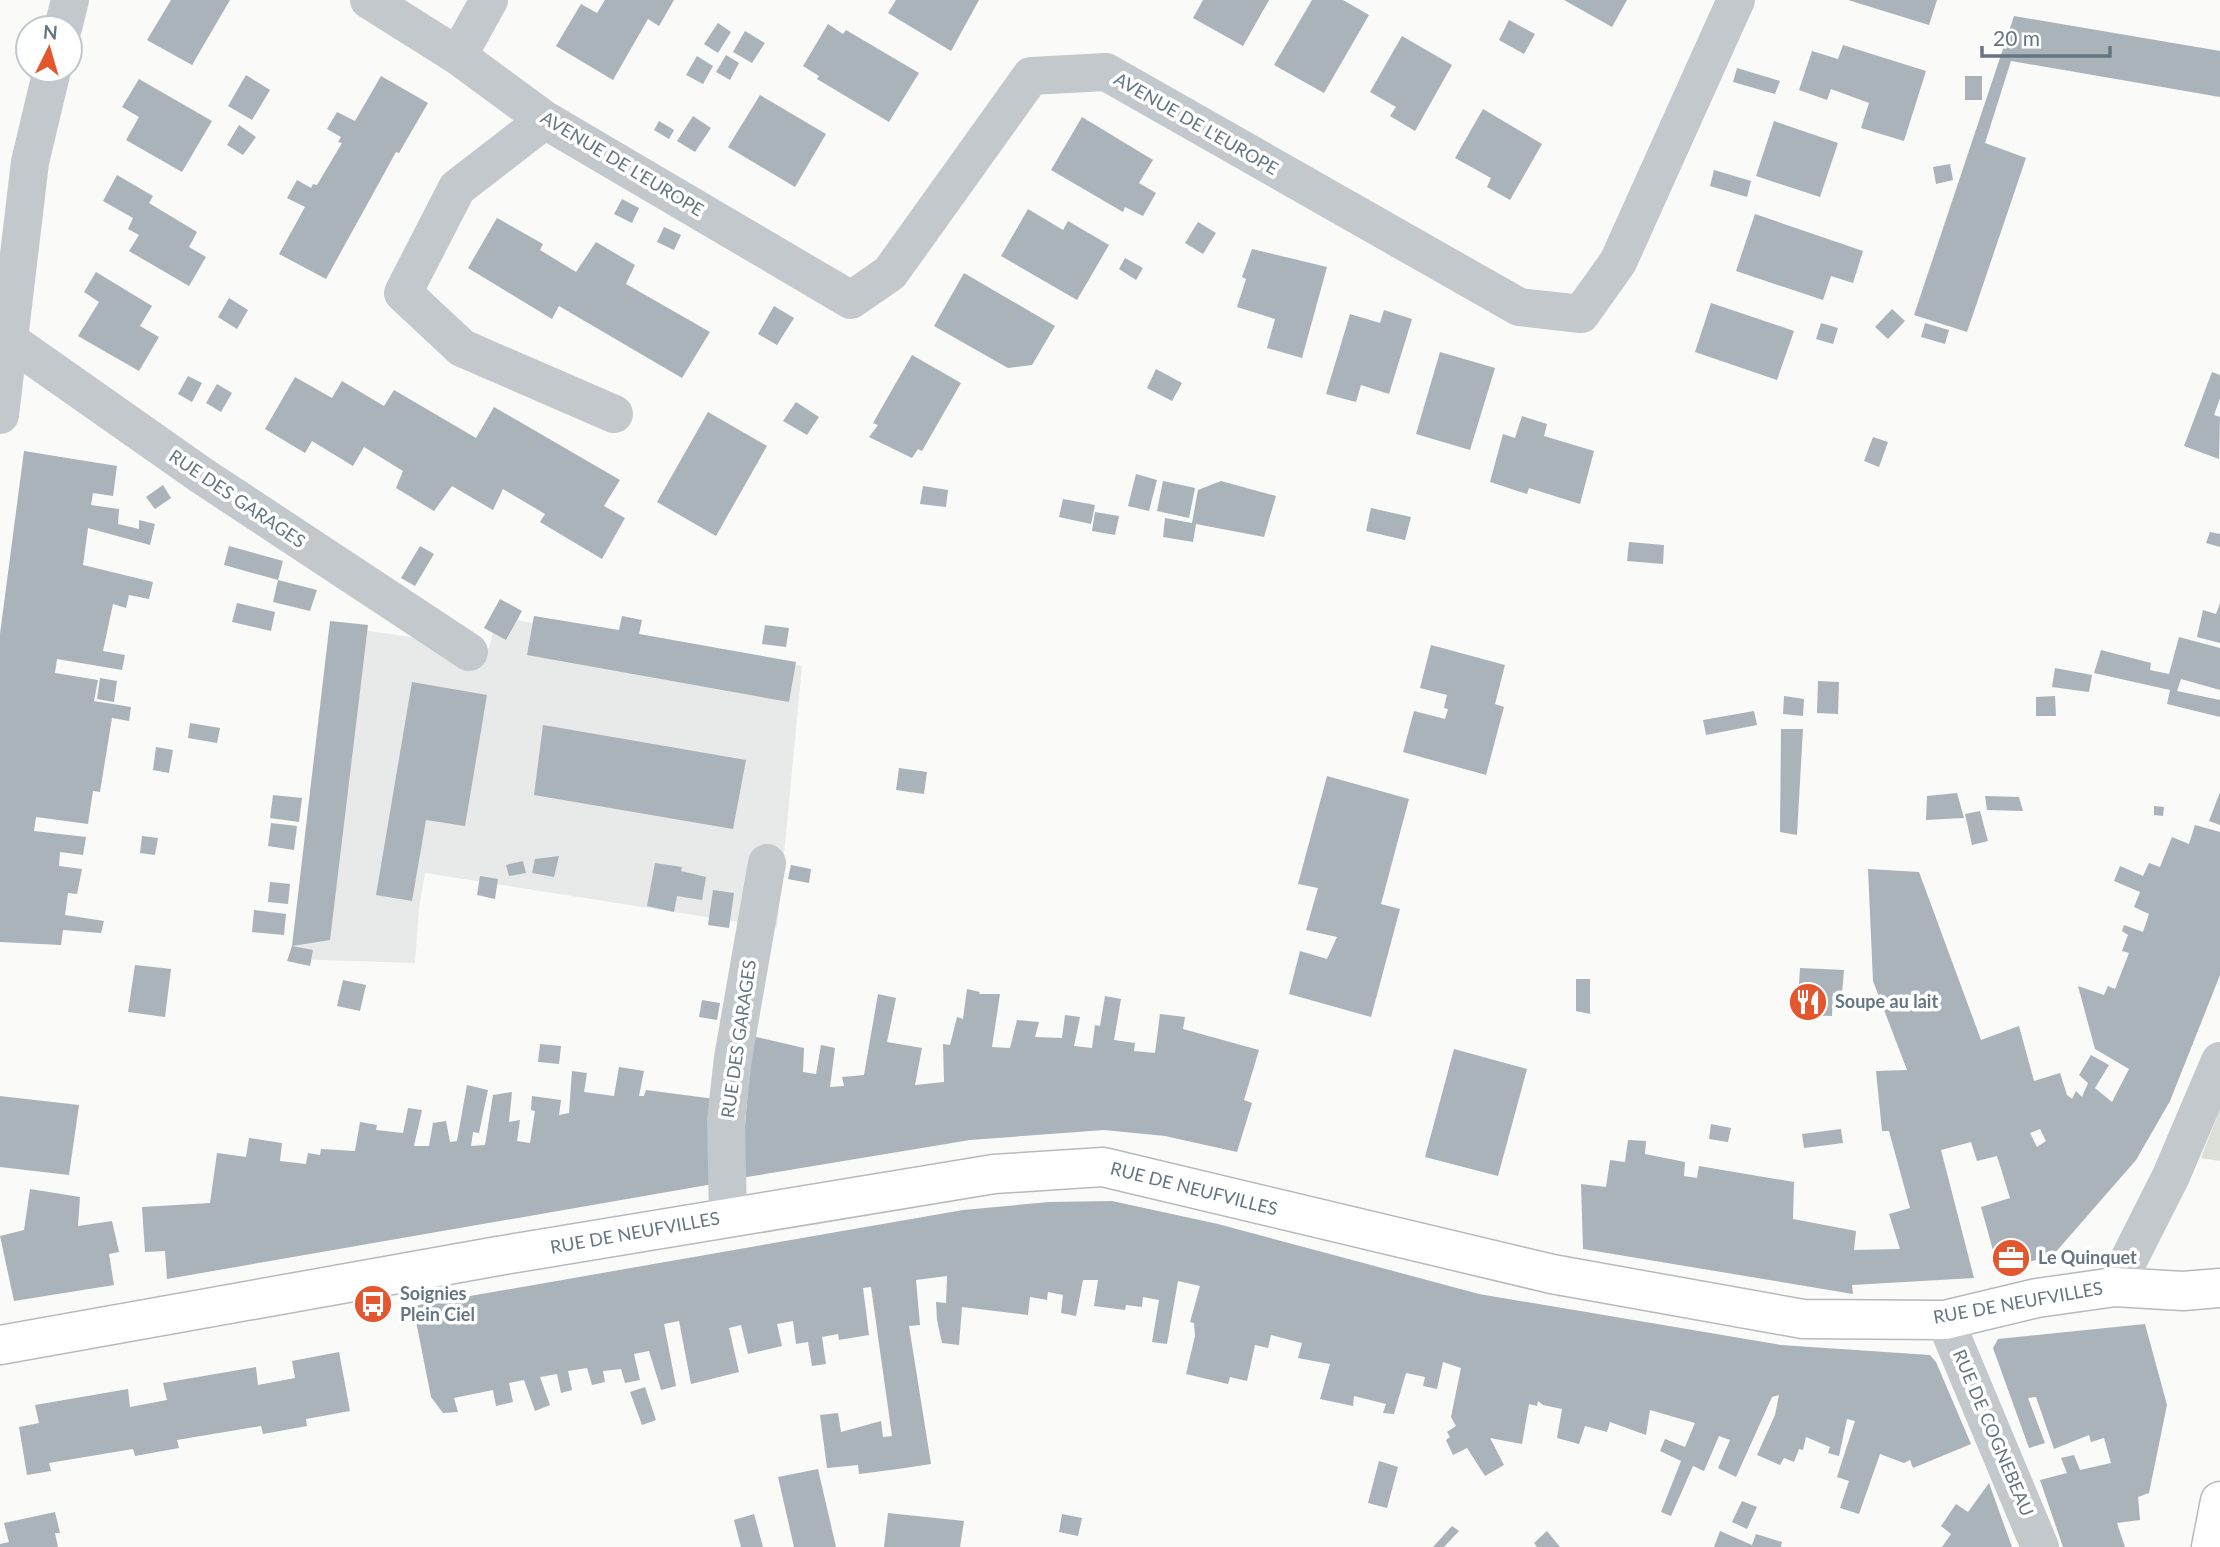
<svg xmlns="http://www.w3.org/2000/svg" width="2220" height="1547" font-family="Lato,sans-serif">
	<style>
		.built { fill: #e8e9e9 }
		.green { fill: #dadfd7 }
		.building { fill: #aab3b9; fill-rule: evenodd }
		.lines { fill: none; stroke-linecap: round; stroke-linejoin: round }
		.major-casing { stroke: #b5babe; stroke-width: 41 }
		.minor { stroke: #c3c8cc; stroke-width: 38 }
		.major { stroke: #fff; stroke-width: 38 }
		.labels { text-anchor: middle; stroke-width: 7; stroke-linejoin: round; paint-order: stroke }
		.street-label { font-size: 18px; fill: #657683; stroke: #fff }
		.poi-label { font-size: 18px; font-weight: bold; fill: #657683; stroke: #fff; text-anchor: start }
	</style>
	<rect width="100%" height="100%" fill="#fafaf8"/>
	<!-- built -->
	<path class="built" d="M497,617l305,49 -25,262 -352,-55 -6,35 -4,55 -122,-4 40,-333 156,22z"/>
	<!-- green -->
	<path class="green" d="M2220,1109v52l-19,-3z"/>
	<!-- building -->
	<path class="building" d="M171,0h59l-38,65 -45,-25z
		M605,0h69l-15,26 -11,-7 -35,61 -57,-34 25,-42 16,9z
		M896,0h83l-28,51 -63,-38z
		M1203,0h66l-26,46 -50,-28z
		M1312,0h31l26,15 -45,78 -50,-28z
		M1564,0h63l-15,27z
		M1848,0h89l-8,25z
		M2014,16l206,35v46l-209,-36 -26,82 41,15 -59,174 -53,-17z
		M1509,20l26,14 -11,20 -25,-14z
		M718,23l13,9 -13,21 -14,-9z
		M828,24l15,10 3,-4 73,43 -30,49 -72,-43 2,-3 -16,-10z
		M745,31l20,12 -13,20 -19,-11z
		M1402,36l50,29 -37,66 -25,-15 6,-9 -26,-15z
		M1843,45l83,26 -22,70 -43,-13 8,-25 -38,-14 -4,11 -28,-10 13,-39 26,8z
		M726,55l13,8 -9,17 -14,-8z
		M697,56l16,10 -10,18 -17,-9z
		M1737,68l43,13 -5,13 -42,-12z
		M246,75l24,15 -18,30 -24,-14z
		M381,76l47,27 -29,50 -3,-1 -70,127 -47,-25 26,-47 -18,-9 10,-18 14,8 2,-4 4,1 25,-42 -4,-1 3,-5 -14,-8 10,-17 18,9z
		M1965,76h17v24h-17z
		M139,79l73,42 -30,51 -56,-32 13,-23 -17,-10z
		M760,95l66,39 -31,53 -67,-40z
		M1483,109l59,35 -32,56 -23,-13 4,-9 -36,-20z
		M693,116l18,12 -16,24 -18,-11z
		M1082,117l71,43 -14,23 17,10 -13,23 -18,-9 -2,5 -72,-42z
		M659,121l15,9 -5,9 -15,-9z
		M1774,121l64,22 -18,54 -64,-21z
		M239,125l17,12 -13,18 -16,-10z
		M1950,164l3,16 -17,4 -3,-17z
		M1714,170l37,11 -4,16 -37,-11z
		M117,175l36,21 -4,7 48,29 -8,15 17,10 -17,29 -60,-35 10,-16 -11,-6 5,-11 -30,-17z
		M622,199l17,9 -7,15 -18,-9z
		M1028,209l35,21 5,-9 41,24 -32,55 -76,-44z
		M1755,214l108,37 -10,32 -22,-7 -8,24 -87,-29z
		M497,218l46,26 -3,6 36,22 20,-30 39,23 -9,19 84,48 -28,46 -123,-72 -7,13 -84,-51z
		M1198,222l18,11 -13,21 -18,-11z
		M664,227l17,8 -7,15 -17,-8z
		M1252,249l75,18 -25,91 -35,-10 8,-29 -38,-12 9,-28 -4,-2z
		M1125,258l18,10 -7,12 -17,-11z
		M96,272l56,34 -12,20 19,11 -20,34 -61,-35 21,-34 -15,-10z
		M964,273l91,53 -23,39 -24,3 -74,-42z
		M229,298l19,12 -11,19 -19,-12z
		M1711,303l83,28 -17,49 -82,-28z
		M774,306l20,12 -17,27 -19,-11z
		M1892,309l13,12 -17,18 -13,-12z
		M1384,310l28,9 -23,75 -28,-9 -5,17 -30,-8 24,-80 30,9z
		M1821,323l17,5 -5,16 -17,-5z
		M1925,323l24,7 -4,14 -24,-7z
		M1440,352l55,16 -25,82 -54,-16z
		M912,355l49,28 -39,68 -4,-2 -6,9 -43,-21 9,-12 -5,-2z
		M1156,369l26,14 -10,18 -25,-13z
		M2212,372l8,3v23l-6,17 6,2 -1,42 -35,-13z
		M188,376l14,7 -10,19 -14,-8z
		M295,377l37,21 10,-17 42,25 10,-16 82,48 18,-31 126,73 -16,26 21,12 -23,41 -62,-37 5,-8 -42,-25 -10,21 -41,-24 -18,25 -38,-23 7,-17 -39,-24 -11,19 -41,-25 -7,12 -40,-24z
		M217,384l15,9 -11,19 -15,-9z
		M796,402l23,15 -12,18 -24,-14z
		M708,412l59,34 -51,90 -59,-34z
		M1522,416l25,8 -3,12 50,15 -14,53 -51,-16 -2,6 -37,-12 13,-48 12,4z
		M1873,437l15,5 -9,25 -15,-6z
		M24,451l93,15 -4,30 -20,-3 -2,12 28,4 -1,15 21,5v-9l16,4 -5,21 -62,-17 -5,37 70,17 -4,17 -20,-4 -3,13 -13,-4 -10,47 22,4 -3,15 -65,-11 -2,14 43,7 -4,21 37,6 -2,14 -17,-3 -12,74 -7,-1 -5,33 -52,-7 -2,14 52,6 -3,18 -23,-3 -1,14 23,3 -5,25 -9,-1 -3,22 39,6 -3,12 -38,-3 -2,15 -61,-3v-308z
		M1136,474l21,6 -8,31 -21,-5z
		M1163,481l32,7 -6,30 -32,-7z
		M1221,481l55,15 -12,41 -68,-13 -3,18 -30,-5 2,-19 27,5 6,-33z
		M163,485l8,13 -16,11 -9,-12z
		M923,486l25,4 -2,17 -26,-3z
		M1063,499l32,6 -4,19 -32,-7z
		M1371,508l40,9 -6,23 -39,-9z
		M1095,512l24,4 -4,19 -23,-4z
		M2210,532l10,2v13l-14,-4z
		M1629,542l35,3 -1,19 -36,-3z
		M229,546l54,15 -5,19 39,10 -7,21 -37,-9 5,-22 -54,-15z
		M420,546l14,8 -19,32 -14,-8z
		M500,599l22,12 -16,29 -22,-12z
		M237,603l38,9 -4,19 -39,-9z
		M2220,603v40l-23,-6 6,-27 13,4z
		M534,616l85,14 3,-14 20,4 -3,14 157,28 -7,40 -262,-47z
		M330,621l38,4 -38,315 -38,6 21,4 -3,16 -23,-5 5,-15z
		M765,625l24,3 -3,19 -24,-3z
		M2179,637l41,11v42l-39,-11 -4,12 43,9v17l-53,-13 3,-14 -76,-17 7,-23 50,13 -1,7 19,4z
		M1431,645l74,20 -10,39 9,3 -18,68 -83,-23 11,-41 31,8 3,-10 -4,-1 3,-13 -27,-7z
		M2055,668l37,7 -3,17 -37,-5z
		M100,678l17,3 -3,21 -17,-3z
		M1818,681l21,1 -1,32 -21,-1z
		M412,682l75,13 -22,131 -39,-6 -14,81 -36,-6z
		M1784,696l20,3 -1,17 -20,-2z
		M2055,696l1,20h-20v-19z
		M1754,711l3,14 -51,10 -3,-15z
		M190,723l30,5 -3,15 -29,-5z
		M543,725l203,35 -13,69 -199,-34z
		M1781,729h22l-6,106 -17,-3z
		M156,747l17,3 -4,23 -16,-3z
		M899,768l28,4 -3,22 -28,-4z
		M1327,776l82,23 -28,105 19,5 -29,108 -82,-23 11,-43 27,8 10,-22 -31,-7 12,-42 -20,-4z
		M2220,792v33l-11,-4z
		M1957,793l7,25 -38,2 1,-24z
		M273,795l29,3 -3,24 -29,-4z
		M1985,796l34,1 4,14 -36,-1z
		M2154,806l10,1 -1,9 -9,-1z
		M1980,811l8,30 -16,4 -7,-31z
		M271,823l26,3 -3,24 -26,-4z
		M2195,825l25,7v143l-50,126 -34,59 -82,94 -55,18 -18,-65 29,-9 -13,-42 -20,5 -6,-19 -30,8 33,128 -122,7 1,9 -270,-45 -2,-65 25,3 4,-27 15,2 3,-22 18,1 -1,13 40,8 -1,14 13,2 2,-12 95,16 -1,37 63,12 -2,19 46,-1 -11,-35 21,-6 -21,-77h-7l-6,-60 31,-1 -34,-89 -5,-112 51,3 62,168 38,-14 15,55 26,-8 7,22 5,4 4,-8 6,6 6,-14 -9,-8 12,-20 18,10 -14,23 17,14 17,-33 -34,-20 -17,-63 26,9 4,-9 7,3 14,-36 -7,-2 6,-16 -6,-4 2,-6 19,7 6,-18 -15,-7 6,-15 -26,-11 6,-15 23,10 6,-13 11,4 12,-30 17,7zM2040,1129l6,12 -9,6 -7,-14z
		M142,836l16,2 -3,17 -15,-2z
		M559,856l-5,21 -22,-4 3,-14z
		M523,861l3,12 -17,3 -3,-11z
		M655,863l27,4 -1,4 25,6 -4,23 -25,-4 -3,16 -27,-6z
		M791,865l20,4 -2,14 -21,-4z
		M480,876l18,3 -3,20 -18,-4z
		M270,882l20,2 -2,20 -20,-2z
		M713,890l21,3 -5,35 -21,-3z
		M254,910l32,4 -2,21 -32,-3z
		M135,965l36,4 -6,48 -37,-5z
		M1800,968l44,2 -2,24 -9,-1 -1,23 -35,-1z
		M1576,979h14v35l-14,-3z
		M343,980l23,5 -6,26 -23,-5z
		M967,989l13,3 -1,2h21l-8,53 18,1 7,-28 22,2 -4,15 27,1 3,-23 15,2 -6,29 18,2 3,-23 5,1 5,-30 16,3 -7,41 21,3 -1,8 21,2 5,-39 25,3 -2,12 76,21 -15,50 8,3 -15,49 -72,-16 -61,-6 -134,10 -229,38 11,-142 52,12 -1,24 13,2 5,-29 14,3 -5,39 14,-1 -2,-9 22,-2 14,-81 18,4 -9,44 35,6 -7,37 29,-3 -1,-38 7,1 7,-28 6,2z
		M702,1000l18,3 -3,17 -18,-3z
		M540,1044l21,2 -2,18 -21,-2z
		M1454,1049l73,20 -29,107 -73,-19z
		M619,1067l25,4 -5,25h5l2,-6 69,9 -2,85 -546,95 -2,-28 -20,1 -3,-45 68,-4 7,-50 29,4 3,-19 33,5 -2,18 26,3 2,-11 12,2 1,-6 34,2 5,-29 17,3 -1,5 27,3 5,-25 14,2 -8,36h15l4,-23 13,-2 4,21 7,-1 10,-56 21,5 -9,43 -6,-1 -2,14 14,-1 8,-50 19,-3 -3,30 11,-2 -3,21 13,2 5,-32 -4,-1 1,-14 29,4 -2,15 10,-2 3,-42 15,2 -3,19 30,4z
		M0,1096l79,9 -10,70 -69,-8z
		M1711,1124l20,4 -3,14 -19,-3z
		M1841,1129l2,14 -39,5 -2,-14z
		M30,1189l50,8 -2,29 34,-5 7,31 -10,2 5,31 -100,16 -14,-65 24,-6z
		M1112,1201l106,23 261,70 302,51 149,10 6,7 35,82 -58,24 -3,-8 -6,3 -24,-9 -21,60 -19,-6 9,-27 -12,-4 18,-56 -8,-2 -8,37 -11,-3 2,-6 -24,-10 -3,13 -4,-1 -5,13 -10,-4 -4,7 -23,-10 18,-40 4,-20 -7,2 -36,80 -18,-9 12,-28 -11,-4 -15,35 -11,-5 -22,50 -10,-4 20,-51 -21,-10 5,-12 20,8 10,-24 -45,-13 -4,25 -36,-13 -3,10 -22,-6 -6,18 -22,-6 5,-29 -19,-4 -5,-4 -1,5 -8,-2 -7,40 -32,-6 14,27 -19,11 -18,-28 -14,7 -7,-15 4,-3 -3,-5 9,-6 -5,-9 10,-49 -18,-6 -6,27 -14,-3 2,-9 -19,-4 -12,41 -11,-1 3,-9 -32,-8 -1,10 -33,-7 10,-35 -32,-6 4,-15 -31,-8 -3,13 -13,-3 -8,36 -17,-4 -2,7 -42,-10 9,-38 -1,-13 -4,-1 10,-36 -22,-5 -11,63 -15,-2 7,-42 -16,-3 -1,10 -16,-2 -1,5 -31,-4 4,-26h-15l-7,36 -15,-3 2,-18 -15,-3 -1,8 -17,-3 -2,18 -66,-8 -3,38 -17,-2 -5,-23 -1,-18 10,1 1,-27 -31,4 4,45 -11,1 22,138 -33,5 -39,5 -1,-9 -31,3 -7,-53 18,-2 3,19 40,-11 2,16 9,-1 -21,-149 -8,1 6,47 -30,5 -1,-6 -16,3 4,27 -14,2 -4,-24 -12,2 -3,-23 -16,3 5,22 -34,8 -7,-29 -12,3 10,44 -48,12 -12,-63 -15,3 12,62 -15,4 -12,-39 -15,3 6,26 -15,3 -4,-14 -18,2 2,11 -13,3 -5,-17 -19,3 4,19 -11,3 -4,-19 -17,3 10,28 -15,6 -11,-31 -15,3 4,19 -17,4 -3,-16 -39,8 4,14 -15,1 -12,-16 -18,-91 550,-96 86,-8z
		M2145,1324l22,81 -18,88 -11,4 2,23 -23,3 8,24h-62l-23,-67 27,-7 -6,-15 13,-3 6,15 31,-7 -7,-25 -13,4 -2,-7 -35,14 -18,-52 -8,1 17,45 -16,5 -36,-100 5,-9z
		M339,1352l11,59 -44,8 1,7 -44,8 -2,-8 -84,14 2,8 -44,8 -2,-7 -84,14 2,8 -24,4 -8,-48 20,-4 -4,-18 93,-16 2,18 37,-7 -4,-17 93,-16 2,18 37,-7 -3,-17z
		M645,1387l11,33 -14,5 -12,-33z
		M1379,1461l19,6 -11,41 -19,-5z
		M818,1469l18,78h-42l-16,-70z
		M1989,1483l23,64h-70l9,-13 -10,-8 15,-22 12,8z
		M1742,1501l15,6 -10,22 -15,-7z
		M55,1512l5,21h-5l3,14h-58v-3l9,-2 -5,-19z
		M888,1513l76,8 -4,26h-76z
		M754,1514l9,33h-22l-7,-27z
		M1062,1514l20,4 -4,18 -19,-4z
		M1452,1526l7,5 -15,16h-11z
		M1547,1531l13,16h-23l-3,-4z
		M1720,1531l32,14 4,-11 26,8 -1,5h-67z"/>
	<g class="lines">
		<!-- major casing -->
		<g class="major-casing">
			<path id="major" d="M0,1345l498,-89 496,-82 109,-7 449,107 251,45 142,1 92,-22 78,-11 68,4 37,-3
				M2211,1547l9,-46"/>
		</g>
		<!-- minor -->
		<path class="minor" d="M369,0l89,56 87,64 306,180 39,-27 141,-197 75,-4 413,235 62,7 37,-52 118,-262
			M63,28l7,-28
			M458,56l31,-56
			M545,120l-88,68 -54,105 59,55 152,66
			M9,340l192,135 268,177
			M0,415l30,-253 22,-92
			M728,1217l-2,-97 7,-62 34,-195
			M2115,1287l56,-111 49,-115
			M1945,1320l95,227"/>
		<!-- major -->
		<use href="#major" class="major"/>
	</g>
	<!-- icons -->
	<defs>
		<g id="restaurant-disc" transform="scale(2.0125)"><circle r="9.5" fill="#e4572e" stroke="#fff"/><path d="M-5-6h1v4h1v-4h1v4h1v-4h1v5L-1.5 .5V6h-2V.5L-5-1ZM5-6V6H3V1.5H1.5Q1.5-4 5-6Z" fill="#fff"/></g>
		<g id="office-disc" transform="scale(2.0125)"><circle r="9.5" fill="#e4572e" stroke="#fff"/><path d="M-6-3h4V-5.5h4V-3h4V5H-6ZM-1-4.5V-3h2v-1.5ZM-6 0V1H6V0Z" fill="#fff"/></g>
		<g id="bus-disc" transform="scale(2.0125)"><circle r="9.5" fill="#e4572e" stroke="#fff"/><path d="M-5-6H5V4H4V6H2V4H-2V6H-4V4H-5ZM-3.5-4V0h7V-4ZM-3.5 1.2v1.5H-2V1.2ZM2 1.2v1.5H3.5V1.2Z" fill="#fff"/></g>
	</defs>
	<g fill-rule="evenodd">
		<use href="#restaurant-disc" x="1808" y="1002"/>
		<use href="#office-disc" x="2011" y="1258"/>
		<use href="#bus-disc" x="373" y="1304"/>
	</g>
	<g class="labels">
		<!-- street labels -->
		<g class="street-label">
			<text transform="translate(1196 124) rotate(30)" y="6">AVENUE DE L'EUROPE</text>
			<text transform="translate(622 164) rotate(31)" y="6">AVENUE DE L'EUROPE</text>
			<text transform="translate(237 499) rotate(34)" y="6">RUE DES GARAGES</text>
			<text transform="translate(739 1039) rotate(-82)" y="6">RUE DES GARAGES</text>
			<text transform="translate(1194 1189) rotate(14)" y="6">RUE DE NEUFVILLES</text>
			<text transform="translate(635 1233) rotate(-10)" y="6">RUE DE NEUFVILLES</text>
			<text transform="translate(2018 1303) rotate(-10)" y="6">RUE DE NEUFVILLES</text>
			<text transform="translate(1993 1433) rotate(67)" y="6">RUE DE COGNEBEAU</text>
		</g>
		<!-- poi labels -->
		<g class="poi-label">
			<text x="1835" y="1008">Soupe au lait</text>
			<text x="2038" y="1264">Le Quinquet</text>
			<text x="400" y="1300">Soignies<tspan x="400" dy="21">Plein Ciel</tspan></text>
		</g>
	</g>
	<!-- north arrow -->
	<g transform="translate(49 49) rotate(5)"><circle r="33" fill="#ffffff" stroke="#c1c8cd" stroke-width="2"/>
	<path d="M0-5L12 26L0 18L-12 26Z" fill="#e4572e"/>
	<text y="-10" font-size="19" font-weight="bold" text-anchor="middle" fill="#657683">N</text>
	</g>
	<!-- scale -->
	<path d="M1982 46v10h128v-10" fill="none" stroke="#657683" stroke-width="3.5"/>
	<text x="1993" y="46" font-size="21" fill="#657683" stroke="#ffffff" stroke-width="5" paint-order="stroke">20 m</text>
</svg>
